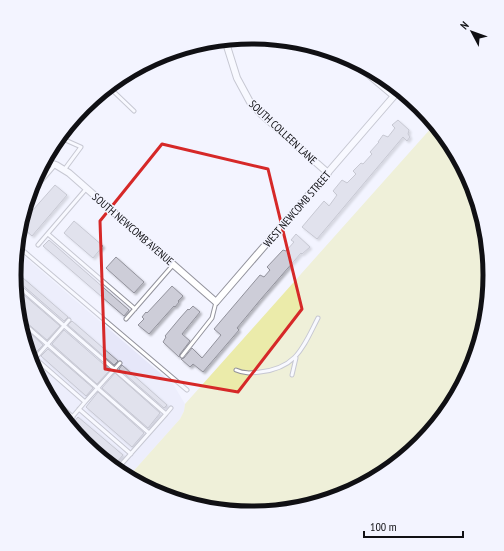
<svg xmlns="http://www.w3.org/2000/svg" width="504" height="551" font-family="'PT Sans Narrow',sans-serif">
	<style>
		.built { fill: #e6e7f9 }
		.green { fill: #ebebaa }
		.building { fill: #cdcdd8; stroke: #92929c; filter: url(#shadow) }
		.lines { fill: none; stroke-linecap: round; stroke-linejoin: round }
		.lane-casing { stroke: #92929c; stroke-width: 5 }
		.street-casing { stroke: #92929c; stroke-width: 8 }
		.lane { stroke: #fff; stroke-width: 3 }
		.street { stroke: #fff; stroke-width: 6 }
		.marked { fill: none; stroke: #d62828; stroke-width: 3; stroke-linejoin: round }
		.labels { text-anchor: middle; stroke-width: 3; stroke-linejoin: round; paint-order: stroke }
		.street-label { font-size: 11px; fill: #101014; stroke: #f3f4ff }
		.rim { fill: none; stroke: #101014; stroke-width: 5 }
	</style>
	<defs>
		<filter id="shadow"><feDropShadow dx="2" dy="2" stdDeviation="1" flood-color="#0004"/></filter>
	</defs>
	<rect width="100%" height="100%" fill="#f3f4ff"/>
	<!-- built -->
	<path class="built" d="M19,252l154,132 12,20 -1,7 -4,8 -50,56 -46,-31 -52,-78 -18,-91z"/>
	<!-- green -->
	<path class="green" d="M433,126l39,59 18,91 -18,91 -52,77 -77,51 -91,18 -91,-18 -31,-20 50,-56 4,-8 1,-7z"/>
	<!-- building -->
	<path class="building" d="M416,105l4,2 10,14 -17,-9z
		M398,120l11,10 -1,4 2,3 -3,4 -4,-4 -86,102 -15,-12 22,-26 5,5 8,-11 -4,-4 9,-11 5,3 9,-9 -3,-3 8,-8 2,1 9,-10 -2,-2 9,-10h-1l5,-7 5,2 7,-9 -3,-3z
		M55,185l12,10 -35,41 -9,-8 2,-9z
		M74,221l29,25 -10,12 -29,-25z
		M296,234l14,13 -8,7 -1,-1 -40,46 -24,29 2,2 -36,42 -10,-8 -3,3 -9,-8 3,-1 8,-10 10,10 19,-23 -7,-6 46,-54 4,2 6,-7 -3,-3 16,-17 3,1 8,-9 -3,-2z
		M49,240l80,70 -5,6 -81,-70z
		M116,257l28,25 -10,11 -28,-25z
		M23,278l45,39 -4,4 -45,-39z
		M172,286l11,10 -5,5 1,1 -4,5 -1,-1 -25,28 -11,-9 6,-6 -2,-2 4,-5 1,1z
		M17,289l43,37 -13,14 -21,-18 -3,-1z
		M193,306l7,6 -18,22 8,7 -10,13 -1,3 -16,-15 3,-5 -1,-1 15,-18 8,-9 1,1z
		M72,321l46,40 -4,4 -46,-40z
		M25,328l18,17 -7,7 -8,-7z
		M64,330l46,40 -13,14 -45,-40z
		M48,349l45,39 -7,8 -45,-40z
		M122,365l45,40 -3,3 -45,-39z
		M115,373l45,40 -12,15 -46,-40z
		M98,392l46,41 -12,14 -46,-40z
		M78,417l45,38 -6,7 -8,-7h-1l-31,-27h-4l-2,-3z"/>
	<g class="lines">
		<!-- lane casing -->
		<g class="lane-casing">
			<path id="lane" d="M111,89l23,22
				M63,139l18,8 -17,23
				M30,194l25,-29
				M48,234l87,75
				M38,245l48,-56
				M20,248l167,142
				M15,280l4,-5
				M16,284l150,130 -47,53
				M126,319l47,-54
				M24,324l125,109
				M29,353l56,49 -16,19
				M182,356l30,-38 4,-16
				M31,363l38,-43
				M236,370c9,4 15,3 24,2 37,-4 43,-25 58,-54
				M292,375l4,-17
				M54,400l19,17
				M85,402l35,-39
				M79,409l52,45
				M166,414l5,-6
				M75,430l37,33"/>
		</g>
		<!-- street casing -->
		<g class="street-casing">
			<path id="street" d="M226,43l11,35 13,24 11,12 67,59
				M47,162l9,3 13,8 147,129 178,-206 -38,-32"/>
		</g>
		<!-- lane -->
		<use href="#lane" class="lane"/>
		<!-- street -->
		<use href="#street" class="street"/>
	</g>
	<!-- marked area -->
	<path d="M0 0H504V551H0ZM162,144l106,25 34,140 -64,83 -133,-23 -5,-148z" fill="#f3f4ff" fill-opacity=".55" fill-rule="evenodd"/>
	<path class="marked" d="M162,144l106,25 34,140 -64,83 -133,-23 -5,-148z"/>
	<g class="labels">
		<!-- street labels -->
		<g class="street-label">
			<text transform="translate(283 132) rotate(43)" y="4">SOUTH COLLEEN LANE</text>
			<text transform="translate(297 209) rotate(-49)" y="4">WEST NEWCOMB STREET</text>
			<text transform="translate(133 229) rotate(41)" y="4">SOUTH NEWCOMB AVENUE</text>
		</g>
	</g>
	<!-- crop -->
	<path d="M0 0H504V551H0ZM21 275a231 231 0 1 1 462 0a231 231 0 1 1-462 0Z" fill="#f3f4ff" fill-rule="evenodd"/>
	<path class="rim" d="M21 275a231 231 0 1 1 462 0a231 231 0 1 1-462 0Z"/>
	<!-- north arrow -->
	<g transform="translate(472 32) rotate(311)" stroke="#f3f4ff" stroke-width="3" paint-order="stroke">
	<path d="M0-3L7 15L0 10L-7 15Z" fill="#101014"/>
	<text y="-6" font-size="11" font-weight="bold" text-anchor="middle" fill="#101014">N</text>
	</g>
	<!-- scale -->
	<path d="M364 531v6h99v-6" fill="none" stroke="#101014" stroke-width="2"/>
	<text x="370" y="531" font-size="12" fill="#101014" stroke="#f3f4ff" stroke-width="3" paint-order="stroke">100 m</text>
</svg>
